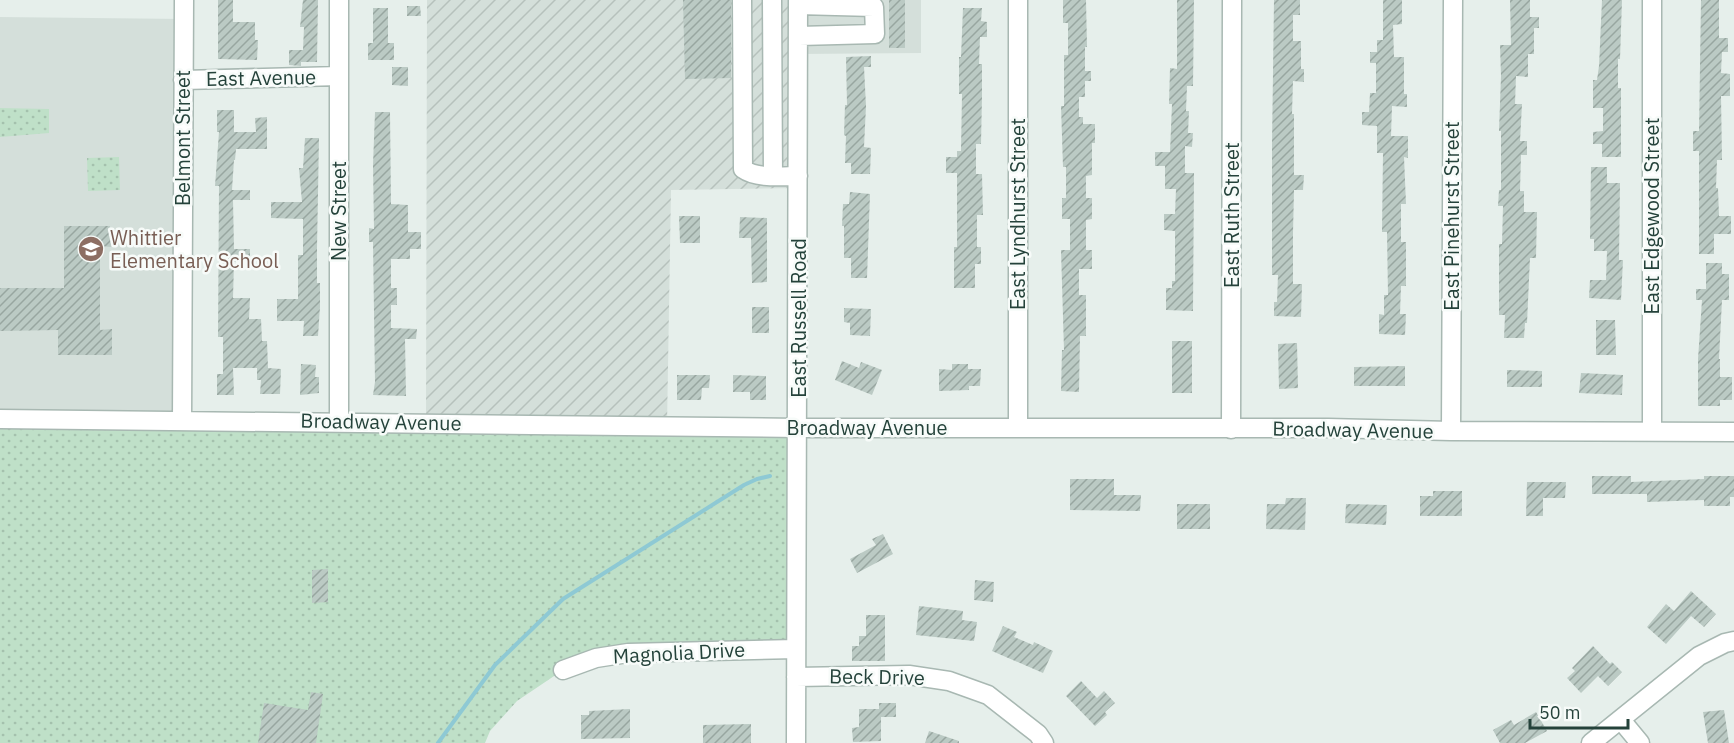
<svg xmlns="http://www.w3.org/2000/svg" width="1734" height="743" font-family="'IBM Plex Sans',sans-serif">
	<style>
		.built { fill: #d4dfda }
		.industrial { fill: url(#industrial-furrows) }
		.grass { fill: url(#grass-dots) }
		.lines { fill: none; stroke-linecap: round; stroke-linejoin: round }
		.stream { stroke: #8ec9d4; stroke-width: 4 }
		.building { fill: url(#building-hatch) }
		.minor-casing { stroke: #a8b8b2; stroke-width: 21 }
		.minor { stroke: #fff; stroke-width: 18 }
		.labels { text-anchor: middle; stroke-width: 5; stroke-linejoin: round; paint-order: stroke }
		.street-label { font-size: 20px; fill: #24423a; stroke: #f7fbf9 }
		.education-label { font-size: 20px; fill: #785e54; stroke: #f7fbf9; text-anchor: start }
	</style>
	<defs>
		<pattern id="industrial-furrows" width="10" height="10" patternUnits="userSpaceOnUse" patternTransform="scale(1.5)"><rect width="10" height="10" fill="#d4dfda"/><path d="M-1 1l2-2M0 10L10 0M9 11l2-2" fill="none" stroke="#b6c1bc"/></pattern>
		<pattern id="grass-dots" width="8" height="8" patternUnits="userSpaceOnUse" patternTransform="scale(1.5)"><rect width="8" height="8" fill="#bfe0c8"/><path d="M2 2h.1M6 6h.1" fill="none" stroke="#a4c1ad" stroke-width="1.8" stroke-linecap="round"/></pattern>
		<pattern id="building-hatch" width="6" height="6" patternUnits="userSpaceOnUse" patternTransform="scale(1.5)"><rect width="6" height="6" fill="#bbcac4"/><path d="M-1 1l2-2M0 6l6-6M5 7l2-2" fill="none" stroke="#98a6a0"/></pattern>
	</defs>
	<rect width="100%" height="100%" fill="#e6efeb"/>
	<!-- built -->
	<path class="built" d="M798,0h123v53l-123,1z
		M0,17l184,2 -2,402 -182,-2z"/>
	<!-- industrial -->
	<path class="industrial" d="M427,0h371l1,188 -128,2 -4,236 -241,-3z"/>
	<!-- grass -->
	<path class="grass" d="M0,108l49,1v24l-49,4z
		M119,157l1,33 -32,1 -1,-33z
		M0,419l799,9 -3,221 -168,4 -65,17 -46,31 -27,30 -5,12h-485z"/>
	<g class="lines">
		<!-- stream -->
		<path class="stream" d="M438,743l57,-78 68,-66 181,-114 13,-6 13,-3"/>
	</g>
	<!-- building -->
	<path class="building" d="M218,0h15v22h22v18h3l-1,20 -39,-1z
		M303,0h15l-1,62h-16v4l-12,-1v-15h14l1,-23h-4z
		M683,0h48v78l-46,1z
		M889,0h16v48h-16z
		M1063,0h23l1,47h-2v24h6v10h-6v16h-6v20h4v7h12v19h-3v32l-6,1v22h6v21l-6,1v30h6v19h-13v26h7v41h-6l-1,56 -18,-1 1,-41h2l-3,-100h9v-31h-8v-21h4v-31h-3l-2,-61h3v-51h4v-32h-5z
		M1177,0h17l-1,86h-6l-1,25h3l-1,22h5l-1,14 -7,-1v27h9l-1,138 -27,-1v-22h6v-7h3v-50l-11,-1v-16h11l1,-25h-11v-23h-10v-14h15l2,-48h-3l1,-36 7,1z
		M1274,0h26v15h-7v26h8v28h3v13l-11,-1 -1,33h2v61h10l-1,15h-9l-1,43v51h9l-1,33 -27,-1v-14h3l1,-27h-6v-130z
		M1383,0h19v24l-9,1 1,32h10v37h3v13l-15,-1 -1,30h17v22l-4,-1 2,47h-5v38h5v44h-5l-1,28h6l-1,21 -26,-1v-20l5,1v-20h4l-1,-63h-5l1,-79h-6v-27l-15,-1v-13h7l1,-19h6v-30h-6v-11h7v-12h6z
		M1510,0h20v17h9v11h-5v26h-6v23l-12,-1 -1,28h7l-2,37h7v14h-6l-1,36h4v21h13l-1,46h-6l-3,65h-2l-1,15h-20l1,-23h-6v-71h3l1,-38h-5l1,-16h2v-59h-2l2,-55 -1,-31h11z
		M1602,0h20l-2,59h-2v29h3v69h-19v-13h-9v-12l10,-1v-23h-10v-28h4l2,-14z
		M1701,0h18v38h9v14h-6l-1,21 9,1v22h-9l1,64h-5l-1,28h2l1,28h12v18h-17v20h-15v-103h-6v-20h6z
		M407,6h13l1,10h-14z
		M373,8h15v35h6v17h-26v-17h5z
		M963,8h19l-1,13 6,1v15h-7l-1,27h3v32l-1,48h-5v30h6l1,41h-6v32h4v17h-6v24h-21v-41h3v-74h-11v-16h11v-6h4l1,-57h-3v-37h2z
		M871,56v11h-7l2,39 -2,41 7,1 -1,26h-19v-11h-6l1,-27 -2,-1 1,-30h2l-1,-48z
		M392,67h16v19l-16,-1z
		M217,110h17v22h22l-1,-14 12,-1v32h-31l-1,11h-1l-2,30h18v10h-17l1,49h16v13h-16l-1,36h17l-1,21h12l1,22h5l1,27 13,1 -1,25h-20l1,-14h-4v-12h-24l1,27h-17v-21h6v-37h-5l1,-151h-4l4,-54h-2z
		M375,112h15l1,92 17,1v27h13v17h-11v10h-19v29h6v17h-6v23l26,1 -1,10h-11l1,57 -33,-1 2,-13 -2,-140h-4v-14l5,1 -1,-64z
		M305,138h14l-2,110v35h3v24l-2,29h-15l1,-15h-27v-22h21v-44h5v-36l-32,-1v-16h31l-3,-34h4z
		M1591,167h16v16h13l-1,77h4l-2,40 -32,-2 1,-18h16l1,-29h-13v-12h-4z
		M850,192l20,2 -3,84h-16v-20h-7v-32h-2l1,-22h6z
		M679,216h21v27h-20z
		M740,217l27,1v64l-15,1 -1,-45h-12z
		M64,226h46l1,21 -11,-1v84l12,-1v26h-54v-25l-58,1v-43h64z
		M1706,263h16v11h7v26h-7l-3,59h1v18h12v23h-12v6h-22v-47l4,-59h-6v-11h10z
		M752,307h17v26h-17z
		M844,308l27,1 -1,27 -20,-1v-12l-6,-1z
		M1596,320h19l1,35h-20z
		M1172,341h20v52h-20z
		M1297,343l1,45 -19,1 -1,-45z
		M842,361l17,7 2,-6 21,8 -10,25 -37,-15z
		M301,364l15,1 -1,12h4v16l-19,2z
		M952,364h16v5h13l-1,17h-11v4l-30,1v-22l13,1z
		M1405,366v20h-51v-19z
		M1507,370l35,1v16h-35z
		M1581,373l42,2 -1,20 -43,-2z
		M677,375h33l-1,13h-7l-1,12h-24z
		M733,375l33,1v24h-16v-8h-17z
		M1592,476h39v6l73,-3v-3h30v21h-4v9h-26v-6l-57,2v-8h-55z
		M1070,479h44v16h27l-1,16 -70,-1z
		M1527,482h39l-1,16h-22v18h-17z
		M1433,491h29v25h-42v-20h13z
		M1286,498h20l-1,32 -39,-1 1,-25h18z
		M1177,504h33v25h-33z
		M1346,504l41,1 -1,20 -41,-2z
		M883,534l10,20 -36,19 -7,-14 26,-14 -4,-6z
		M328,569v33l-16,1v-33z
		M975,580l19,2 -1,20 -19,-2z
		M1691,591l25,23 -12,13 -13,-11 -25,28 -19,-17 19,-23 8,7z
		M919,606l44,5 -1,9 15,2 -3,19 -58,-6z
		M866,615h19v46h-33v-15h7v-10h7z
		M1003,626l14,6 -3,5 19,8 1,-3 19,9 -10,22 -51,-22z
		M1593,646l17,18 2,-2 10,10 -14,14 -10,-10 -17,17 -14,-15 8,-7 -3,-3z
		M1081,681l16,17 7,-7 11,12 -10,9 2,3 -12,11 -29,-30z
		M311,692l12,2 -7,49h-58l6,-40 44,7z
		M879,703h17v14h-15v24l-28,1 -1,-14 7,-1v-18h20z
		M630,709v29l-49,1v-24h8v-4z
		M1724,710l5,33h-21l-5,-31z
		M1536,712l11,19 -22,12h-25l-7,-13 18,-10 3,5z
		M751,724v19h-48v-18z
		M929,731l30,10v2h-34z"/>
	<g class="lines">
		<!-- minor casing -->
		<g class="minor-casing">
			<path id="minor" d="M742,0l1,169c14,10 39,7 55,7
				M772,0l1,176
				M1018,0v428
				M798,5l76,2 1,27 -76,2
				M183,80l156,-4
				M0,419l799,9h529l123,3 283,1
				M182,421l2,-421
				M339,422v-422
				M1231,429l1,-429
				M1451,431l2,-431
				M1652,431v-431
				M563,670l33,-12 32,-5 168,-4
				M796,677l113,-2 40,6 39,14 50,39 6,9
				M1621,720l19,23
				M796,743l2,-743
				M1591,743l108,-87 26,-13 9,-2"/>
		</g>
		<!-- minor -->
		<use href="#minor" class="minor"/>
	</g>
	<!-- icons -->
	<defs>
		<g id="school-disc" transform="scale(1.35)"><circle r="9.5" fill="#8d6e63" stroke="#f7fbf9"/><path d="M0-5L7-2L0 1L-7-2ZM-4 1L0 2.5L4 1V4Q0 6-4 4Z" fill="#fff"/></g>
	</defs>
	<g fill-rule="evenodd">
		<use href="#school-disc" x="91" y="249"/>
	</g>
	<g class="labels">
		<!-- street labels -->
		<g class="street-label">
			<text transform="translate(261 78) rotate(-1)" y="7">East Avenue</text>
			<text transform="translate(183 138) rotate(-90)" y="7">Belmont Street</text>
			<text transform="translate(339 211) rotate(-90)" y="7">New Street</text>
			<text transform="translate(1018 214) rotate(-90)" y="7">East Lyndhurst Street</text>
			<text transform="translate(1232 215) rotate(-90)" y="7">East Ruth Street</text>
			<text transform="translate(1452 216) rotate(-90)" y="7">East Pinehurst Street</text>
			<text transform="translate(1652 216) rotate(-90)" y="7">East Edgewood Street</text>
			<text transform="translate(799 318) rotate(-90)" y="7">East Russell Road</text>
			<text transform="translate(381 422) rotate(1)" y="7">Broadway Avenue</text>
			<text x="867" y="435">Broadway Avenue</text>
			<text transform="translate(1353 430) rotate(1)" y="7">Broadway Avenue</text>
			<text transform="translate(679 653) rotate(-3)" y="7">Magnolia Drive</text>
			<text transform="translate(877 677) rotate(1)" y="7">Beck Drive</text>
		</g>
		<!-- education labels -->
		<g class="education-label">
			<text x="110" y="245">Whittier<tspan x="110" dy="23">Elementary School</tspan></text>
		</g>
	</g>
	<!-- scale -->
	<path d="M1530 719v9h98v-9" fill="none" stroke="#24423a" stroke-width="3"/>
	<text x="1539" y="719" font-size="18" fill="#24423a" stroke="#f7fbf9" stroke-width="4.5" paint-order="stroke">50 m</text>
</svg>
